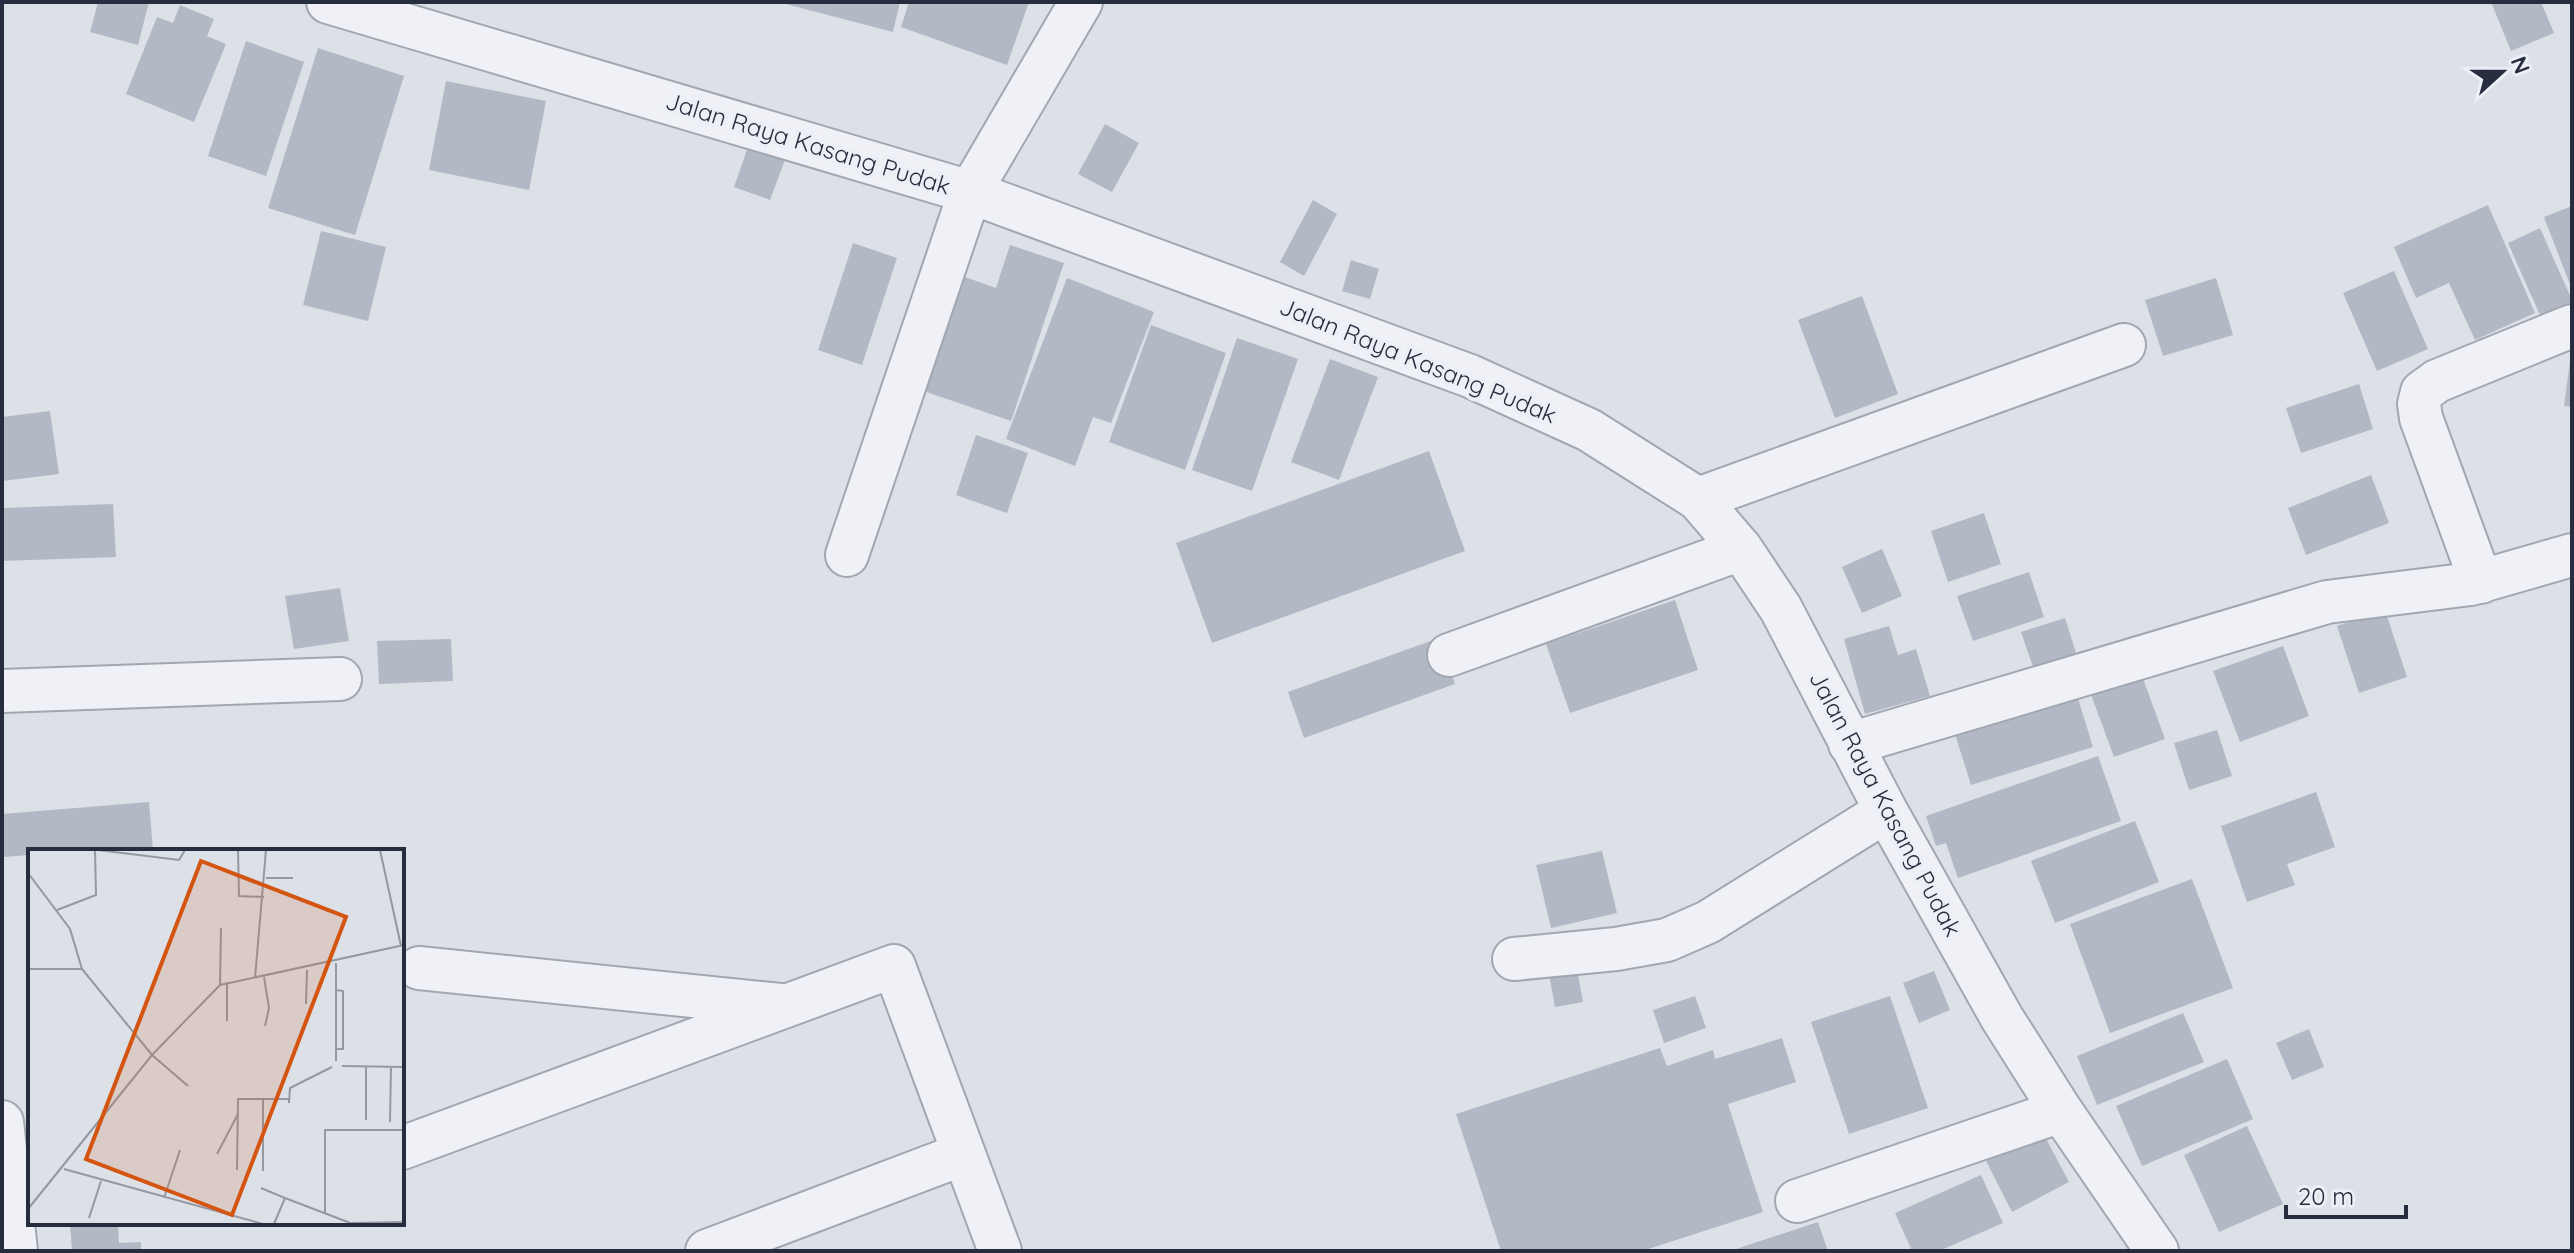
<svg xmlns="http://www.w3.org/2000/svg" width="2574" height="1253" font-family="Quicksand,sans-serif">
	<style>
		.building { fill: #b3b9c4 }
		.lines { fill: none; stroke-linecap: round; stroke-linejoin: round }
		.minor-casing { stroke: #a1a7b1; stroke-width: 46 }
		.minor { stroke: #eff1f6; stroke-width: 42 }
		.labels { text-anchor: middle; stroke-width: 8; stroke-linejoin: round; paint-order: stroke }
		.street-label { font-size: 24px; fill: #252d3e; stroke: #eceff5 }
		.inset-road { fill: none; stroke: #9398a3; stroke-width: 2 }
		.view { fill: #d45511; fill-opacity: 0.15; stroke: #d45511; stroke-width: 4 }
		.inset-edge { fill: none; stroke: #252d3e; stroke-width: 4 }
	</style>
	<rect width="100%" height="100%" fill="#dce0e7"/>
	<!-- building -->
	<path class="building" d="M98,2h51l-11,43 -48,-13z
		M778,2h122l-7,30z
		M909,2h120l-22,63 -106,-38z
		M2491,2h50l13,31 -43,18z
		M180,5l34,14 -7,17 19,8 -32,78 -68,-28 31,-77 16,6z
		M246,41l58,21 -38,114 -58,-20z
		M318,48l86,28 -49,159 -87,-27z
		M446,81l100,20 -17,89 -100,-20z
		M1105,124l34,19 -27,49 -34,-18z
		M749,144l37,13 -16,43 -36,-13z
		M1313,200l24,14 -33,62 -24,-14z
		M2488,205l47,108 -60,27 -26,-57 -33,15 -22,-51z
		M2572,206v84l-28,-73z
		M2540,228l32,72v9l-29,13 -35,-79z
		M321,231l65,16 -18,74 -65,-16z
		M853,243l44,15 -35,107 -44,-15z
		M1010,245l54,18 -53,158 -99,-34 39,-115 45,16z
		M1351,260l28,9 -9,30 -28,-8z
		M2394,271l34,78 -51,22 -34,-78z
		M1067,278l87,34 -43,111 -18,-6 -18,49 -69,-27z
		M2216,278l17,57 -70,21 -18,-56z
		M1862,296l36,98 -63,24 -37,-98z
		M1151,325l75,28 -41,117 -76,-28z
		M1237,338l61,21 -46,132 -60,-21z
		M1330,359l48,18 -39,103 -48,-18z
		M2570,361h2v46l-8,-1z
		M2359,384l14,45 -72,24 -15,-45z
		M50,411l9,63 -57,7v-64z
		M976,435l52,18 -21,60 -51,-18z
		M1429,451l36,100 -253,92 -36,-100z
		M2371,475l18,48 -83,32 -18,-47z
		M113,504l3,53 -114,4v-53z
		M1984,513l17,51 -53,18 -17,-51z
		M1882,549l20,47 -40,17 -20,-46z
		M2029,572l15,45 -71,24 -16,-45z
		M340,588l9,53 -55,8 -9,-53z
		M1675,600l23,70 -128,43 -24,-69z
		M2385,610l22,67 -48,16 -22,-67z
		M2065,618l11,35 -43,14 -12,-35z
		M1889,626l9,29 18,-6 14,47 -65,18 -21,-75z
		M1439,638l16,46 -151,54 -16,-46z
		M451,639l2,42 -74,3 -2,-43z
		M2283,646l26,70 -69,26 -27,-71z
		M2141,673l24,66 -51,18 -24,-65z
		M2076,692l17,55 -122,38 -17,-54z
		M2217,730l15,46 -43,14 -15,-47z
		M2098,756l23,65 -163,57 -12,-35 -10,3 -10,-30z
		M2316,792l19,55 -48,17 8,21 -48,17 -26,-76z
		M149,802l4,49h-123v4l-26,2 -2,-43z
		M2135,821l24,61 -104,41 -24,-62z
		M1602,851l15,62 -66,15 -15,-63z
		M2192,879l41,109 -123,45 -40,-109z
		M1575,959l8,43 -28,5 -8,-43z
		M1934,971l16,39 -31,13 -16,-40z
		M1695,996l11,32 -42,15 -11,-33z
		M1890,996l38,112 -79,26 -38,-112z
		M2183,1013l21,49 -107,43 -20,-49z
		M2309,1029l15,38 -32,13 -16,-37z
		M1782,1038l14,44 -68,22 35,108 -121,39h-141l-45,-137 204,-66 7,18 46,-16 2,9z
		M2227,1059l26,60 -111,47 -26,-60z
		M2247,1126l36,78 -64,28 -35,-77z
		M2042,1131l27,51 -57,30 -26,-51z
		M1981,1175l22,48 -64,28h-27l-17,-38z
		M1818,1222l10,29h-95v-1z
		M70,1223h48l1,20 22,-1v9h-69z"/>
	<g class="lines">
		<!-- minor casing -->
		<g class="minor-casing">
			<path id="minor" d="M328,2l642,190 500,184 119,54 109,69 43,50 40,60 105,202 116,207 59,93 96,140
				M1698,499l426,-154
				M847,555l123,-363 111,-190
				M2481,582l-60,-164 -2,-14 3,-12 15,-11 135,-55
				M1449,655l292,-106
				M2,691l338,-12
				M1850,744l477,-142 144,-18 101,-29
				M1514,959l102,-10 51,-9 41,-18 178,-111
				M419,968l361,37
				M2,1122l14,129
				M402,1148l492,-182 106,285
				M1797,1201l264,-90
				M707,1251l256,-97"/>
		</g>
		<!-- minor -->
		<use href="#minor" class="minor"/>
	</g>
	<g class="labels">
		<!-- street labels -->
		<g class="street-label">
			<text transform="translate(808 144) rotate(17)" y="8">Jalan Raya Kasang Pudak</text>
			<text transform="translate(1418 361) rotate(22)" y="8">Jalan Raya Kasang Pudak</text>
			<text transform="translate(1885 804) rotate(62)" y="8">Jalan Raya Kasang Pudak</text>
		</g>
	</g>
	<!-- overview -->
	<g transform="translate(28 849)">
		<rect width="376" height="376" fill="#dce0e7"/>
		<path class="inset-road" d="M70,1l81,10 6,-10M210,1l1,46 25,1M352,1l21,96M0,24l42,56 12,40 70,86 36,31M238,29h27M29,61l39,-15 -1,-45M0,120h54M236,128l5,31 -4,18M227,129l11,-128M192,136l1,-57M308,141l7,1v58h-7M278,155l1,-34M199,172v-39M308,212v-98M314,217l62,1M261,254l1,-15 42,-21M338,271v-54M362,273l1,-56M189,305l21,-40M36,320l199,55M209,321l1,-71h52M235,322v-72M233,339l24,10 -11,26M136,349l16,-48M257,349l68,26M0,360l124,-154 68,-70 184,-40M297,364v-83h79M61,369l12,-37M324,374l52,-1"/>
		<path class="view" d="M173,12l145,56 -114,298 -146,-56z"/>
		<rect width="376" height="376" class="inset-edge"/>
	</g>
	<!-- border -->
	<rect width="2574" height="1253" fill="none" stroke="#252d3e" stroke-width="8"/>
	<!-- north arrow -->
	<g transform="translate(2502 72) rotate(69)" stroke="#eceff5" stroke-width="6" paint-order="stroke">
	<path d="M0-6L14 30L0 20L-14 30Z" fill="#252d3e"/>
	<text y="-12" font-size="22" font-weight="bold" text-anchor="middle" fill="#252d3e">N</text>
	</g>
	<!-- scale -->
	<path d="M2286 1205v12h120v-12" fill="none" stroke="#252d3e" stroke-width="4"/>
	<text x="2298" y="1205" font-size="24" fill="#252d3e" stroke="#eceff5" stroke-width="6" paint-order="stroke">20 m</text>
</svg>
